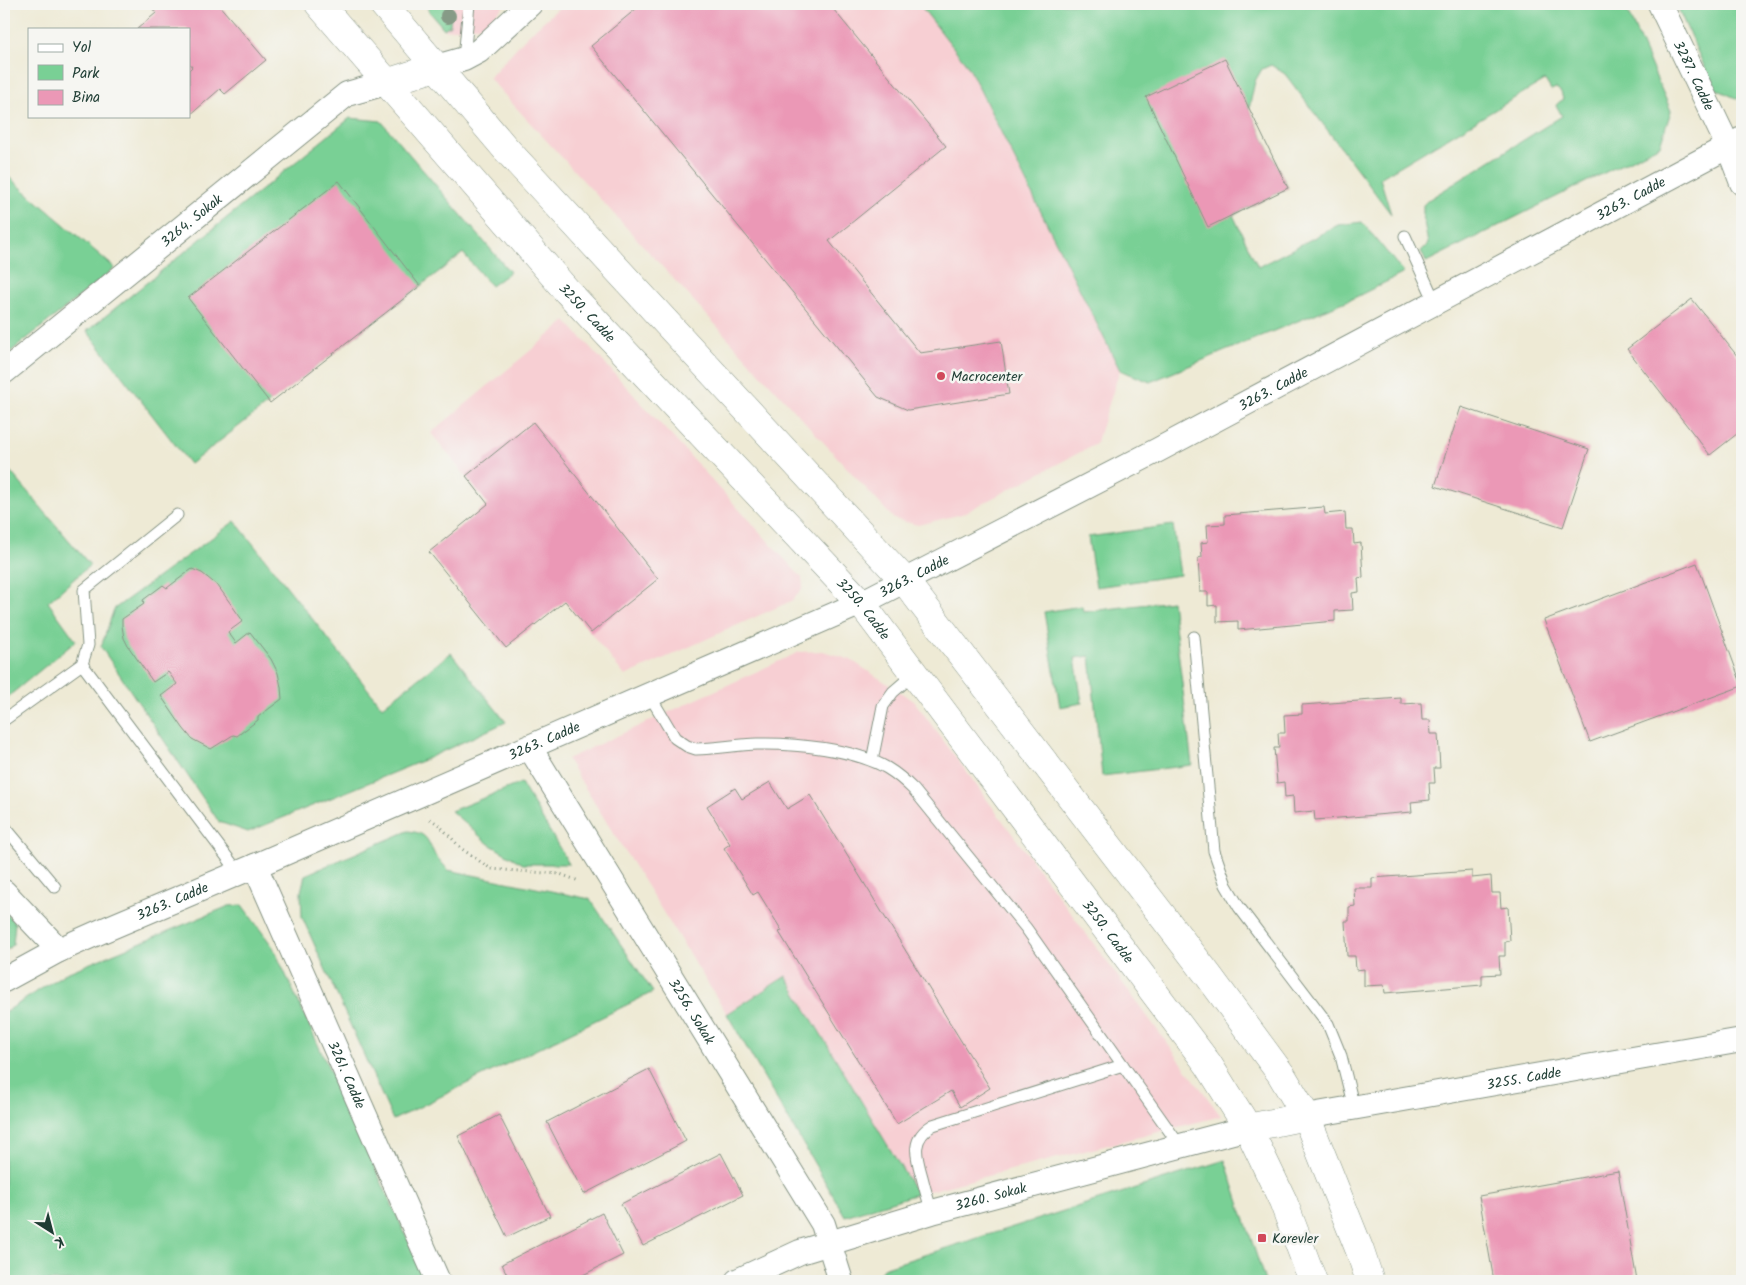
<svg xmlns="http://www.w3.org/2000/svg" width="1746" height="1285" font-family="Kalam,sans-serif">
	<style>
		.built { fill: #f7cfd3 }
		.green { fill: #79d095; stroke: #4c8664 }
		.building { fill: #eb98b6 }
		.lines { fill: none; stroke-linecap: round; stroke-linejoin: round }
		.lane-casing { stroke: #869484; stroke-width: 13 }
		.street-casing { stroke: #869484; stroke-width: 26 }
		.secondary-casing { stroke: #869484; stroke-width: 29 }
		.path { stroke: #869484; stroke-width: 3; stroke-dasharray: 1 4; stroke-linecap: butt }
		.lane { stroke: #fff; stroke-width: 11 }
		.street { stroke: #fff; stroke-width: 24 }
		.secondary { stroke: #fff; stroke-width: 28 }
		.tree { fill: #869b87 }
		.poi-dot { fill: #d1495b; stroke: #f6f6f2; stroke-width: 2 }
		.labels { text-anchor: middle; stroke-width: 5; stroke-linejoin: round; paint-order: stroke }
		.street-label { font-size: 14px; fill: #1f3d34; stroke: #f6f6f2 }
		.poi-label { font-size: 14px; fill: #1f3d34; stroke: #f6f6f2; text-anchor: start }
	</style>
	<rect width="100%" height="100%" fill="#f6f6f2"/>
	<filter id="ink" filterUnits="userSpaceOnUse"><feTurbulence type="fractalNoise" baseFrequency=".02" numOctaves="2"/><feDisplacementMap in="SourceGraphic" scale="10" xChannelSelector="R" yChannelSelector="G"/><feConvolveMatrix kernelMatrix="1 2 1 2 8 2 1 2 1" color-interpolation-filters="sRGB"/></filter>
	<filter id="wash" filterUnits="userSpaceOnUse"><feTurbulence type="fractalNoise" baseFrequency=".0096" numOctaves="4" result="noise"/><feDisplacementMap in="SourceGraphic" scale="20" xChannelSelector="R" yChannelSelector="G"/><feGaussianBlur stdDeviation="1.12" result="paint"/><feColorMatrix in="noise" values="0 0 0 0 0 0 0 0 0 0 0 0 0 0 0 0 0 1.4 0 .05"/><feComposite in="paint" operator="in"/></filter>
	<g filter="url(#wash)">
		<rect width="100%" height="100%" fill="#eeead5"/>
		<!-- built -->
		<path class="built" d="M423,4h83l-24,22 -37,4z
			M563,4h356l49,62 152,304 -24,74 -134,70 -44,11 -24,-6 -405,-441 37,-41z
			M566,321l236,257 1,8 -3,6 -9,9 -166,75 -194,-243z
			M823,651l28,9 63,41 307,415 -304,78 -131,-218 -59,38 -160,-255 232,-107z"/>
		<!-- green -->
		<path class="green" d="M428,4h24l-2,21 -6,4 -16,-19z
			M919,4h705l47,107 -11,34 -234,117 -5,-11 7,-7 -5,-28v-11l5,-5 134,-84 -6,-11 7,-6 -2,-7 -5,-4 -5,2 -6,-10 -165,98 11,36 -106,-140 -14,-9 -9,4 -7,12 -6,28 39,79 -55,27 25,52 80,-42 24,-3 42,51 -48,24 -206,85 -30,-12 -152,-304z
			M1676,4h66v97l-28,-13z
			M350,118l31,3 129,151 -19,14 -28,-33 -273,211 -103,-133z
			M4,173l111,95 -111,89z
			M4,464l86,101 -42,37 28,39 -72,59z
			M235,521l147,186 69,-54 55,69 -82,38 -176,72 -29,-10 -118,-175 13,-38z
			M1173,525l7,50 -84,12 -8,-50z
			M1172,601l20,164 -90,11 -12,-120 -15,2 7,45 -22,4 -16,-95 38,-6 1,6z
			M521,783l48,81h-46l-34,-20 -38,-33z
			M408,831c20,2 19,9 27,24 4,5 9,10 13,15l142,29 63,93 -260,128 -91,-203 -1,-25 4,-17z
			M242,905l31,42 154,334h-423v-268l60,-39 165,-68z
			M4,911l11,12 -2,21 -9,9z
			M786,976l131,218 -72,22 -118,-202z
			M1225,1160l40,121h-391l9,-13z"/>
		<g id="blocks">
			<!-- building -->
			<path class="building" d="M157,4h61l48,56 -41,34 -5,-5 -31,27v-46l3,-3 -3,-4v-34h-52l19,-16 -4,-5z
				M642,4h187l117,142 -117,95 91,112 81,-12 8,53 -101,16 -30,-13 -287,-351z
				M1225,59l63,129 -80,39 -62,-130z
				M339,181l81,105 -150,117 -82,-105z
				M1692,299l50,63v68l-32,25 -83,-106z
				M1461,407l128,42 -26,78 -128,-41z
				M533,422l125,157 -67,54 -26,-32 -59,47 -77,-96 59,-48 -22,-28z
				M1324,507l1,7 20,-2 1,17h7l1,15 7,-1 2,34 -5,1 1,14 -7,1 1,17 -18,1v10l-97,9v-9l-21,1v-17l-9,1v-14h-8l-2,-34 4,-1 -1,-14 7,-1 -1,-17 18,-1v-9z
				M1697,563l45,123 -152,56 -46,-122z
				M192,569l10,4 16,13 25,35 -15,11 8,11 14,-11 21,27 7,14 3,14 1,12 -24,18v3l-21,16 -4,-1 -22,14 -19,-10 -9,-11 -22,-32 16,-12 -9,-12 -15,10 -25,-36 -4,-8 -2,-12v-7l22,-15 -1,-4 20,-15 4,3z
				M1401,698v6l20,-1 1,17h8l1,14h7l2,34h-6l1,15h-6l1,17 -19,2 1,10 -97,8 -1,-9 -20,2 -1,-17 -8,1 -1,-15 -7,1 -3,-35h5l-1,-15h7l-1,-18 18,-1v-9z
				M770,782l17,27 23,-14 180,293 -30,19 -9,-16 -54,33 -118,-192 3,-1 -24,-39 -5,3 -29,-47 6,-4 -23,-38 28,-18 7,11z
				M1472,871v7l19,-2 1,17h8l1,15 7,-1 2,34 -5,1v14h-6l1,18 -18,1v10l-97,8 -1,-8 -20,1v-17l-8,1 -1,-14h-8l-2,-35h4v-14l6,-1 -1,-18h18v-10z
				M649,1069l37,72 -102,53 -37,-72z
				M499,1115l51,101 -43,21 -49,-101z
				M721,1153l22,42 -100,51 -22,-42z
				M1618,1171l19,110h-143l-15,-85z
				M602,1213l21,42 -52,26h-61l-8,-17z"/>
		</g>
	</g>
	<g filter="url(#ink)">
		<use href="#blocks" fill-opacity="0" stroke="#869484" stroke-width="1"/>
		<g class="lines">
			<!-- lane casing -->
			<g class="lane-casing">
				<path id="lane" d="M464,59l5,-55
					M1405,236l30,66
					M1194,637l20,214 12,34 13,22 89,117 13,32 13,52
					M82,664l157,209
					M650,696l25,42 12,8 9,3c21,-1 41,-4 61,-5 38,-1 97,5 130,24 10,6 19,14 27,22l112,138 154,218
					M4,720l78,-56 6,-19 -4,-55 93,-75
					M872,761l11,-55 10,-14 22,-19
					M4,826l51,61
					M932,1212c-4,-12 -7,-23 -10,-35 -6,-21 -12,-38 11,-52l190,-60"/>
			</g>
			<!-- street casing -->
			<g class="street-casing">
				<g id="street">
					<path id="s1" d="M1660,4l68,142 14,37"/>
					<path d="M436,67l28,-8 15,-8 51,-47"/>
					<path id="s2" d="M4,372l343,-278 39,-11"/>
					<path id="s3" d="M530,748l293,476 18,57"/>
					<path id="s4" d="M255,866l183,415"/>
					<path d="M4,892l55,58"/>
					<path id="s5" d="M4,980l55,-30 45,-20 151,-64 606,-263 297,-153 584,-311"/>
					<path id="s6" d="M1306,1116l436,-76"/>
					<path id="s7" d="M737,1281l63,-29 132,-40 316,-84"/>
				</g>
			</g>
			<!-- secondary casing -->
			<g class="secondary-casing">
				<g id="secondary">
					<path id="s8" d="M319,4l248,287 294,312 347,461 40,64 35,73 30,80"/>
					<path d="M383,4l122,144 399,432 304,395 73,99 25,42 54,135 10,30"/>
					<path d="M386,83l50,-16"/>
					<path d="M1248,1128l58,-12"/>
				</g>
			</g>
			<!-- path -->
			<path class="path" d="M430,819l8,5 24,25 29,20 69,5 19,7"/>
			<!-- lane -->
			<use href="#lane" class="lane"/>
			<!-- street -->
			<use href="#street" class="street"/>
			<!-- secondary -->
			<use href="#secondary" class="secondary"/>
		</g>
		<!-- trees -->
		<circle class="tree" cx="448" cy="16" r="8"/>
	</g>
	<!-- markers -->
	<g class="poi-dot">
		<circle cx="941" cy="376" r="5"/>
		<rect x="1257" y="1233" width="10" height="10" rx="2.5"/>
	</g>
	<g class="labels">
		<!-- street labels -->
		<g class="street-label">
			<text dy="5" stroke="none"><textPath href="#s1" startOffset="79">3287. Cadde</textPath></text>
			<text dy="5" stroke="none"><textPath href="#s5" startOffset="1806">3263. Cadde</textPath></text>
			<text dy="5" stroke="none"><textPath href="#s2" startOffset="241">3264. Sokak</textPath></text>
			<text dy="5" stroke="none"><textPath href="#s8" startOffset="409">3250. Cadde</textPath></text>
			<text dy="5" stroke="none"><textPath href="#s5" startOffset="1401">3263. Cadde</textPath></text>
			<text dy="5" stroke="none"><textPath href="#s5" startOffset="996">3263. Cadde</textPath></text>
			<text dy="5" stroke="none"><textPath href="#s8" startOffset="814">3250. Cadde</textPath></text>
			<text dy="5" stroke="none"><textPath href="#s5" startOffset="591">3263. Cadde</textPath></text>
			<text dy="5" stroke="none"><textPath href="#s5" startOffset="186">3263. Cadde</textPath></text>
			<text dy="5" stroke="none"><textPath href="#s8" startOffset="1219">3250. Cadde</textPath></text>
			<text dy="5" stroke="none"><textPath href="#s3" startOffset="309">3256. Sokak</textPath></text>
			<text dy="5" stroke="none"><textPath href="#s4" startOffset="228">3261. Cadde</textPath></text>
			<text dy="5" stroke="none"><textPath href="#s6" startOffset="221">3255. Cadde</textPath></text>
			<text dy="5" stroke="none"><textPath href="#s7" startOffset="268">3260. Sokak</textPath></text>
		</g>
		<!-- poi labels -->
		<g class="poi-label">
			<text x="951" y="381">Macrocenter</text>
			<text x="1272" y="1243">Karevler</text>
		</g>
	</g>
	<!-- margin -->
	<rect width="1746" height="1285" fill="none" stroke="#f6f6f2" stroke-width="20"/>
	<!-- legend -->
	<rect x="28" y="28" width="162" height="90" fill="#f6f6f2" stroke="#a0aca6"/>
	<rect x="38" y="44" width="25" height="8" fill="#ffffff" stroke="#a0aca6"/>
	<text x="72" y="52" font-size="15" fill="#1f3d34">Yol</text>
	<rect x="38" y="65" width="25" height="15" fill="#79d095" stroke="#a0aca6"/>
	<text x="72" y="78" font-size="15" fill="#1f3d34">Park</text>
	<rect x="38" y="90" width="25" height="15" fill="#eb98b6" stroke="#a0aca6"/>
	<text x="72" y="102" font-size="15" fill="#1f3d34">Bina</text>
	<!-- north arrow -->
	<g transform="translate(52 1232) rotate(144)" stroke="#f6f6f2" stroke-width="4" paint-order="stroke">
	<path d="M0-4L9 19L0 12L-9 19Z" fill="#1f3d34"/>
	<text y="-8" font-size="14" font-weight="bold" text-anchor="middle" fill="#1f3d34">K</text>
	</g>
</svg>
